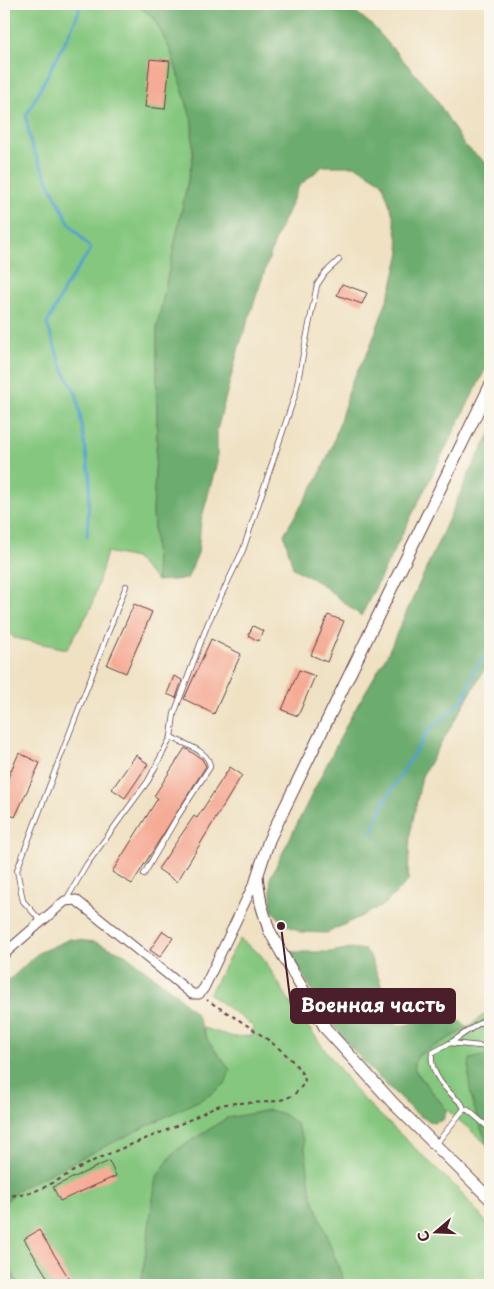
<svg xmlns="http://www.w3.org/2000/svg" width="494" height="1289" font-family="'Playpen Sans',sans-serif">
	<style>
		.green { fill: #85c77f; stroke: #687355 }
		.forest { fill: #6cac6e; stroke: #5b664c }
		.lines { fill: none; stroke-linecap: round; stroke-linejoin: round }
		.stream { stroke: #52a3cc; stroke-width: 3 }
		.building { fill: #f5ab96 }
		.service-casing { stroke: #633c42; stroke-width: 6 }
		.minor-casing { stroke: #633c42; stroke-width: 11 }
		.tertiary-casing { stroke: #633c42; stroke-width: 13 }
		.path { stroke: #633c42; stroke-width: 2; stroke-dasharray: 4 4; stroke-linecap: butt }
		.service { stroke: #fff; stroke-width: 4.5 }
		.minor { stroke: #fff; stroke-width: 9 }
		.tertiary { stroke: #fff; stroke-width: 11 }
		.leader { fill: none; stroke: #4a1f2b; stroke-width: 2 }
		.callout-dot { fill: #4a1f2b; stroke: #fbf7ec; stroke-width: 2 }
		.callout { fill: #4a1f2b; stroke: #4a1f2b; stroke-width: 2 }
		.callout-label { font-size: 19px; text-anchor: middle; font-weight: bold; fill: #fff }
	</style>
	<rect width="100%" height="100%" fill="#fbf7ec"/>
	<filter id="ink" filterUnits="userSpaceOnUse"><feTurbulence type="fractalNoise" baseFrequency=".02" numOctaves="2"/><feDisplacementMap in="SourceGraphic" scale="10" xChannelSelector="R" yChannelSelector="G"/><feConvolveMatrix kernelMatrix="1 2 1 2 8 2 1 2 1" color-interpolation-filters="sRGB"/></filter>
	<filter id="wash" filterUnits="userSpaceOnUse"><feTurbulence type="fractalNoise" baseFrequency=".0096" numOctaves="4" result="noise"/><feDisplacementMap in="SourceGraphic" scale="20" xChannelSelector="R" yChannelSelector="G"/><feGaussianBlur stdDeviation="1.12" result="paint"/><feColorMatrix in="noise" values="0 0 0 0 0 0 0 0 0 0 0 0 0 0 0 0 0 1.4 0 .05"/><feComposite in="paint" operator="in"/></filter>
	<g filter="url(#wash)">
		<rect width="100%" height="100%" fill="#efe1c2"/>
		<!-- green -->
		<path class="green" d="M4,4h132l18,14 17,34 21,69 1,36 -36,170v107l-4,78 4,69 -22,-23 -28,-6 -16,56 -24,41 -53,-11 -10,-10z
			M240,939l21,16 31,50 66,89 101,96 31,37v58h-142l-5,-6c-10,-28 -22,-55 -32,-84 -10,-32 4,-57 -28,-81l-56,4 -52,33 -19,27 -15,107h-122l-15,-27 1,-56 15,-14 190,-93 20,-25 -22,-29 -5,-13 31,9 18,-1 1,-10 -44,-32z
			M490,1010v137l-43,-37 -32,-40 -1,-7 5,-8 48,-27z"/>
		<!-- forest -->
		<path class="forest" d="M136,4h210l26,21 61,69 31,51 26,21v194l-129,256 -40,-32 -28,-16 -9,-34 34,-56 14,-31 20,-66 17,-31 23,-64 8,-34 -7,-37 -11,-33 -26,-16h-33l-24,20 -22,49 -38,112 -22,83v32l-16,59 -3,32 -11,26 -30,2 -4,-69 4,-78v-107l36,-170 -1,-36 -21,-69 -17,-34z
			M490,434v226l-68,116 -12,59 -2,46 -24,24 -57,28 -27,-1 -17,-9 -11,-13 -2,-32 80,-160 37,-63 87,-192z
			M70,939l25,3 30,12 50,39 21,21 12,27 22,29 -5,14 -15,11 -190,93 -15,14 -1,9v-226l34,-32z
			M350,948l15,2 5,6 27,69c22,2 25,-17 54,-7 8,3 10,3 16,10l-48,27 -5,8 1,8 32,39 -4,10 -10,3 -15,-8 -43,-41 -26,-29 -20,-25 -39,-68h41z
			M486,1055h4v98c-10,-28 -26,-64 -20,-94z
			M269,1110l14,4 13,9 8,18 7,52 32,86 5,6h-207l15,-107 19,-27 52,-33z
			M4,1258l15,27h-15z"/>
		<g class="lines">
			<!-- stream -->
			<path class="stream" d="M79,4v7l-10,23 -43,82 5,29 25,52 13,26 22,26 -24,35 -20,40 15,43 15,29 13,82 -3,59
				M372,833l11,-29 45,-73 36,-32 9,-26 17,-24"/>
		</g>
		<g id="blocks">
			<!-- building -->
			<path class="building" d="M150,59l20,2 -5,48 -20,-2z
				M342,284l25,9 -5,11 -25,-9z
				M134,604l18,8 -26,61 -19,-8z
				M328,615l16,6 -17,41 -16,-7z
				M253,626l10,5 -5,10 -10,-6z
				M211,639l30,15 -27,60 -30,-15z
				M299,670l16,6 -17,40 -16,-6z
				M174,676l8,4 -6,18 -9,-4z
				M185,748l17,11 4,7 -74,118 -20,-12 46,-74 -4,-2z
				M19,753l21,10 -25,54 -11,-5v-26z
				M136,755l12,9 -23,34 -13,-9z
				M230,767l12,8 -65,107 -19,-13 36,-53 3,2z
				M163,931l10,7 -13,19 -10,-7z
				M109,1161l7,15 -56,25 -7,-14z
				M39,1230l34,55h-21l-28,-46z"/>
		</g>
	</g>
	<g filter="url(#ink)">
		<use href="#blocks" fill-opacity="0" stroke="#633c42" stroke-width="1"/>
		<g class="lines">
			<!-- service casing -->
			<g class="service-casing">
				<path id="service" d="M4,294v9
					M144,874l32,-55 34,-52c0,-16 -26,-23 -39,-30
					M66,900l21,-36 61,-83 23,-44 3,-23 34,-91 35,-73 52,-155 22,-110 8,-12 14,-13
					M42,922l-19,-21 -6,-31 109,-284
					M450,1043l40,-27
					M464,1109l-2,-5c-15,-13 -33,-30 -30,-51l18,-10 40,4
					M436,1144l28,-35 4,1 22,19"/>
			</g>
			<!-- minor casing -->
			<g class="minor-casing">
				<path id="minor" d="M4,954l61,-53 11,-1 116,94h7l5,-6 53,-111"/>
			</g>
			<!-- tertiary casing -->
			<g class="tertiary-casing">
				<path id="tertiary" d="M490,386l-221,454 -12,37 4,27 8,26 12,22 45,77 67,74 97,96"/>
			</g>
			<!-- path -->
			<path class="path" d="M4,1195c9,0 17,1 26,-2 23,-8 43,-23 65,-33 39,-18 78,-30 115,-51 27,-15 80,7 95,-29 -10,-29 -72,-63 -98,-80"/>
			<!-- service -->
			<use href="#service" class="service"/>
			<!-- minor -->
			<use href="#minor" class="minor"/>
			<!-- tertiary -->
			<use href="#tertiary" class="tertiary"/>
		</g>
	</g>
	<!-- callouts -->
	<path class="leader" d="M281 926L291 1006"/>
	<circle class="callout-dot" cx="281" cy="926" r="5"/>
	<rect class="callout" x="291" y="989" width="164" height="34" rx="5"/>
	<g class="callout-label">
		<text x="373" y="1012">Военная часть</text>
	</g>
	<!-- margin -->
	<rect width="494" height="1289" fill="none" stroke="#fbf7ec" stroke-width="20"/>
	<!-- north arrow -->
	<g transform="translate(436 1232) rotate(251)" stroke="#fbf7ec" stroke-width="4" paint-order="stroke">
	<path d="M0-4L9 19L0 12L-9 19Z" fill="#4a1f2b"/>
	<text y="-8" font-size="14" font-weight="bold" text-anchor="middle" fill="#4a1f2b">С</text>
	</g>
</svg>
